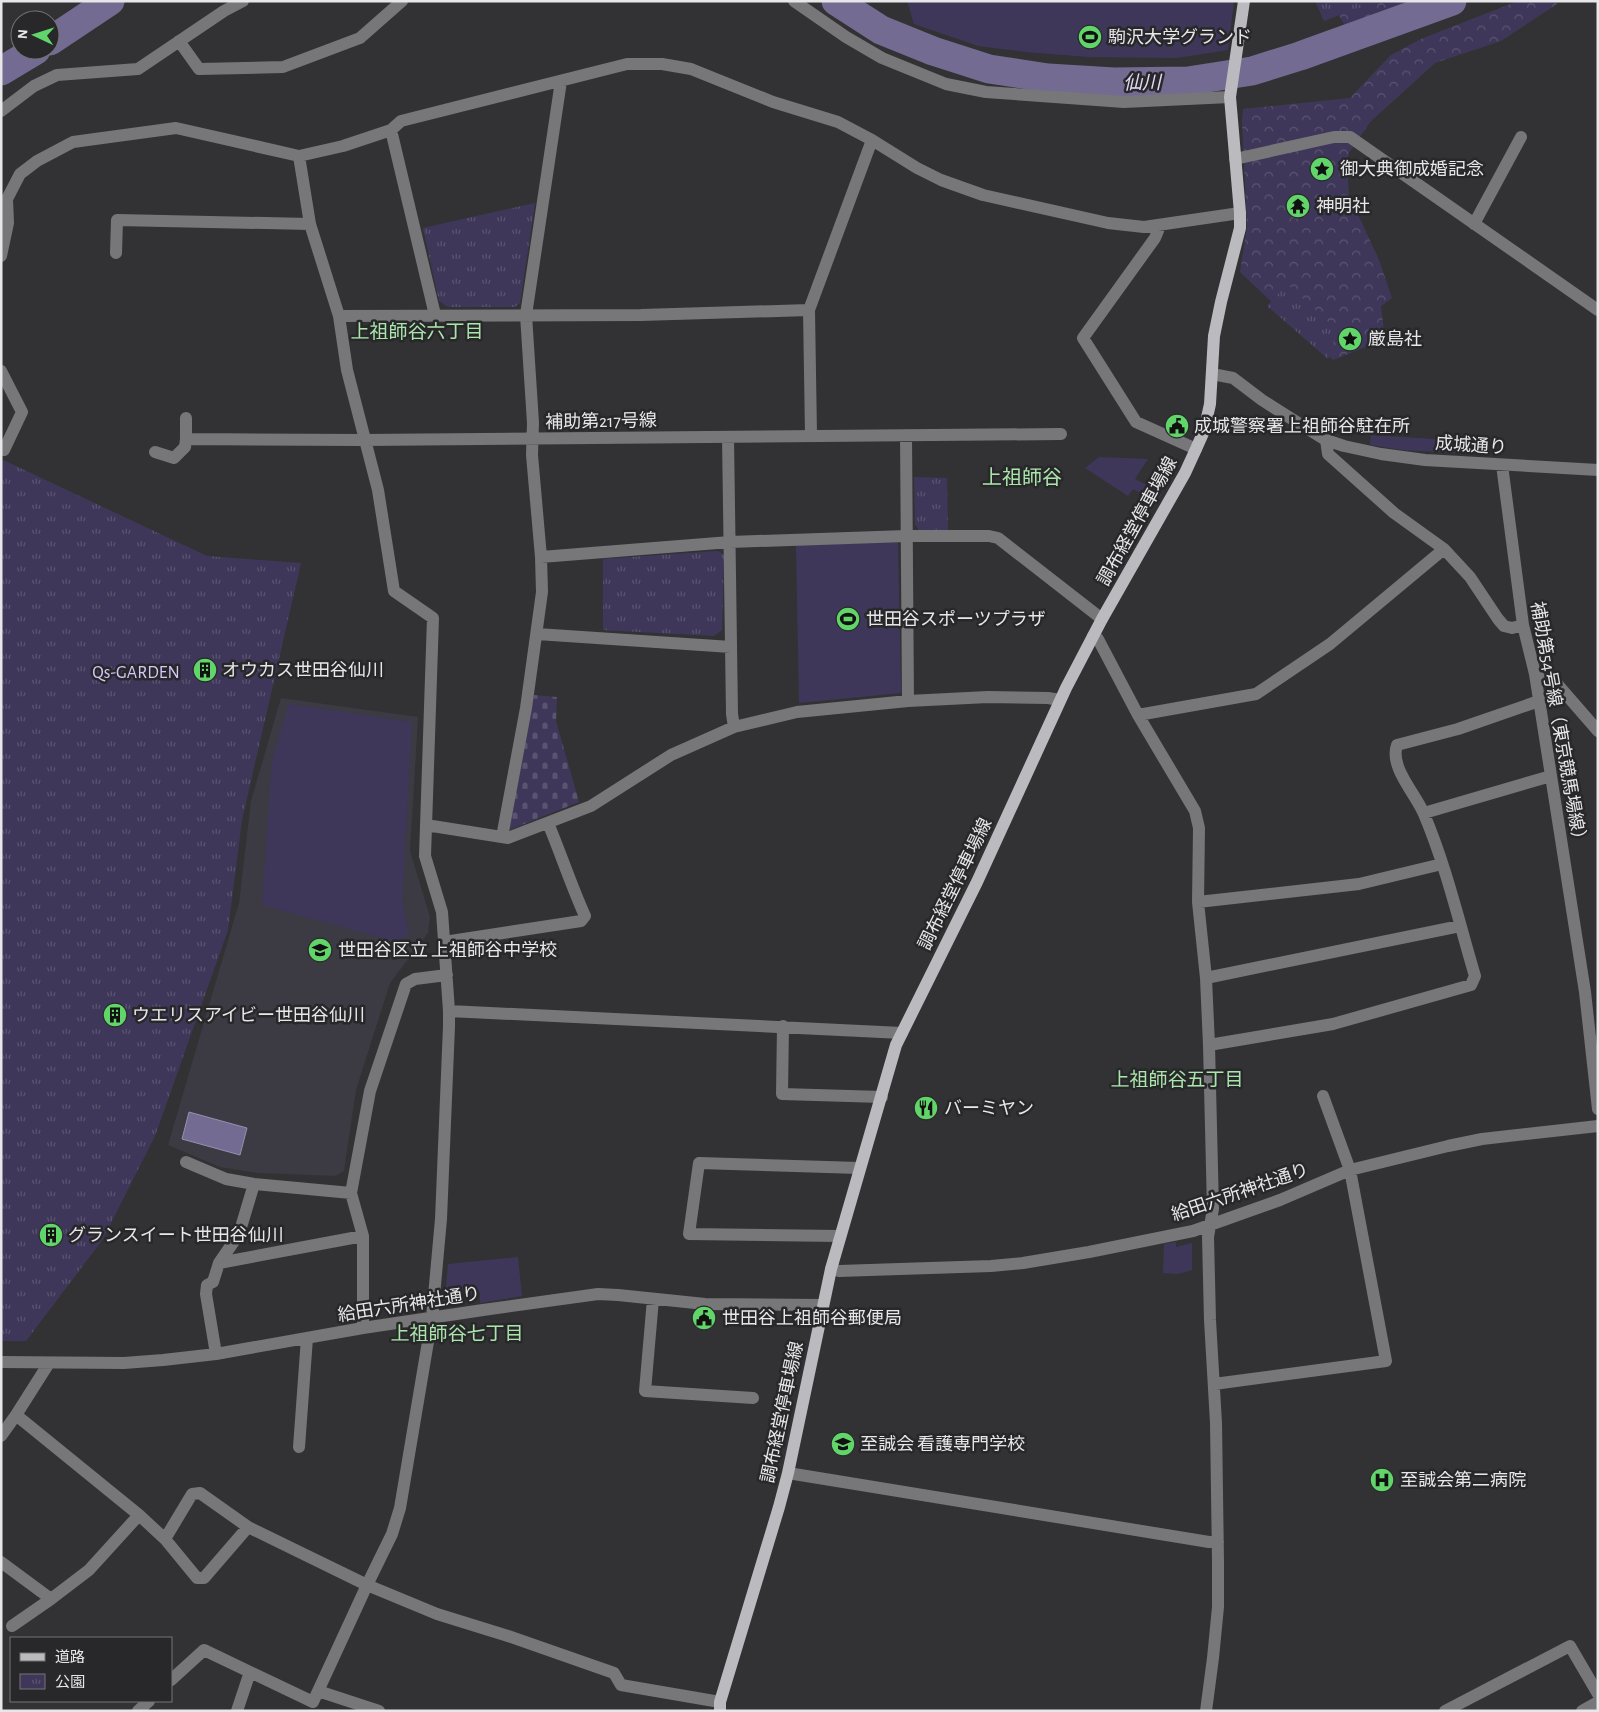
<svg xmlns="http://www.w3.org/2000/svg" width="1599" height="1712" font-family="'Alegreya Sans','Noto Sans JP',sans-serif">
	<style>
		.built { fill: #3c3a43 }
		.grass { fill: #3f3759 }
		.forest { fill: url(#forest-crowns) }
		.cemetery { fill: url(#cemetery-stones) }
		.park { fill: url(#park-tufts) }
		.water { fill: #746b92; stroke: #9690ac }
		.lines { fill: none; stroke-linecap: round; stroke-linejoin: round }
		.river { stroke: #746b92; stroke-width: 29 }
		.minor { stroke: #777678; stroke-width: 12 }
		.major { stroke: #bbbabe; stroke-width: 12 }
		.labels { text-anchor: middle; stroke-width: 5; stroke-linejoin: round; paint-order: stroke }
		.poi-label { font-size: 18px; fill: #e7e6e9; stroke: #28282b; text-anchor: start }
		.street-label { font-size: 18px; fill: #e7e6e9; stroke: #28282b }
		.park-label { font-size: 18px; fill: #d3c7fc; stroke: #28282b }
		.water-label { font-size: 19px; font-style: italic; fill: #e1dbf6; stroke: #28282b }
		.neighbourhood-label { font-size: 19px; fill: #aae5ab; stroke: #28282b }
		.quarter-label { font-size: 20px; fill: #aae5ab; stroke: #28282b }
	</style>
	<defs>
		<pattern id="forest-crowns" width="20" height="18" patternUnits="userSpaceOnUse" patternTransform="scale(1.25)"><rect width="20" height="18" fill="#3f3759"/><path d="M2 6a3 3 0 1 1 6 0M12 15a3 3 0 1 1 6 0" fill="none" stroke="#5b5471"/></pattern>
		<pattern id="cemetery-stones" width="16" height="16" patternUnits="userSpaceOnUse" patternTransform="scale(1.25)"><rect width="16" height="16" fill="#3f3759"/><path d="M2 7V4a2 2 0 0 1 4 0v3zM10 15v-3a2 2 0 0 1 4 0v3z" fill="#5b5471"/></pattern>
		<pattern id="park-tufts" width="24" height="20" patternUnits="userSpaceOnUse" patternTransform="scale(1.25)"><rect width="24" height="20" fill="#3f3759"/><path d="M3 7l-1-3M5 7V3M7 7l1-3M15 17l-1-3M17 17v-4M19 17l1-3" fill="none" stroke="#5b5471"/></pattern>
	</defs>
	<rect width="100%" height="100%" fill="#323235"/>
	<!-- built -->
	<path class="built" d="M281,698l137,19 -8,134 20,66 -2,16 -38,50 -34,107 -12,81 -8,5 -78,-3 -38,-6 -52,-22 71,-242 12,-102z"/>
	<!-- grass -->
	<path class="grass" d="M907,1h327l-6,49 -51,8 -88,-1 -64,-5 -47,-6 -64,-22z
		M1371,435l78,5 7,13 -53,-3 -33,-5z
		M1099,457l49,2 -13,20 27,14 -5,9 -24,-13 -5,7 -43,-28z
		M898,542l3,151 -102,10 -3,-158z
		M289,704l123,18 -10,179 7,31 -11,10 -136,-37 10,-145z
		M1176,1242v5l16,-4v27l-14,4 -15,-1 1,-29z
		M518,1257l4,39 -42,7v-11l-28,2 -6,-6 2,-24z"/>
	<!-- forest -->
	<path class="forest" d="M1331,1h88l-70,32z
		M1518,1h37l2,3 -56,37 -66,22 -65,59 -21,31 -2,11 2,31 30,65 13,38 -11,8 4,33 -52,21 -93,-88 7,-45 -5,-106 1,-12 107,-11 41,-43 30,-16z"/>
	<!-- cemetery -->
	<path class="cemetery" d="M534,695l23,2 -1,24 23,81 -70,28z"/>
	<!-- park -->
	<path class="park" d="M1315,1h61l-52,20z
		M535,203l-15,100 -5,4h-67l-9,-6 -16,-73z
		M1287,284l50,46 -9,29 -61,-53z
		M1,459l206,97 94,7 -59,257 -14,110 -73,206 -52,103 -77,102h-25z
		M914,477l33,1 1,52h-29l-4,-6z
		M718,551l6,4 -2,75 -8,6 -111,-6v-71z"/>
	<!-- water -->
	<path class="water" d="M189,1112l58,16 -7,27 -58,-16z"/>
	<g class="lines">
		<!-- river -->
		<path class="river" d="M836,1l45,29 52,21 56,18 59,9 66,4 74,-1 64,-10 48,-15 152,-55
			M50,41l60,-40
			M1,71l35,-21"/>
		<!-- minor -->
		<path class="minor" d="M794,1l52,36 36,21 64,26 40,8 138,10 106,-5
			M179,41l20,28 84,-2 77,-29 42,-37
			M1,111l33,-25 23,-11 81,-6 86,-58 19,-10
			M391,130l44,185
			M1235,159l99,-22h16l248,173
			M1474,224l47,-87
			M1160,226l-5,12 -72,100 53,84 60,27
			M116,253l1,-33 193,4
			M1,256l7,-33 -1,-24 13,-25 17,-13 36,-19 103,-14 123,28 44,-10 48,-16 10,-9 226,-57h35l29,5 82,33 65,20 34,18 45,28 24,12 42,15 125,28 36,4 96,-14
			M339,316l302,-1 168,-5
			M1,371l21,41 -18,38
			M1212,374l21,4 29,22 41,26 23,14 18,6 37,8 44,6 173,10
			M811,435l-2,-125 63,-170
			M906,435l2,266
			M728,437l4,277 2,13
			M186,439v-21
			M1326,440l2,14 19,17 47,42 50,36 26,28 28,42 6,7 8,2 11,-3
			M155,452l19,6 11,-11 1,-8 178,1 697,-6
			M1502,465l21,160 12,49 50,318 13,117
			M541,557l189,-15 176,-6h83l9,2 104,81
			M537,634l194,13
			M1093,636l5,3 40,76 57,96 4,17 -1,74 8,76 3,67 4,164 -5,28 2,83 6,103 2,138v46l-5,51 -7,53
			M1535,674h5l11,3 47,54
			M1138,715l118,-21 74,-50 114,-95
			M1424,813l127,-37
			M426,825l82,13 83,-32 80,-51 63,-28 63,-15 111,-11 80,-4 60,1 12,2
			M502,837l24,-129 16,-116 -1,-35 -9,-102 1,-32 -7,-108 35,-234
			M1198,902l161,-18 83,-20
			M444,942l137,-21 4,-5c-14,-31 -24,-62 -37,-93
			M1206,978l254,-52
			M449,1011l453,22
			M783,1026l-1,68 100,3
			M1209,1045l124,-21 138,-39 4,-9c-16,-54 -29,-110 -51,-162 -8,-20 -35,-47 -27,-69l61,-16 81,-28
			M186,1162l40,17 28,5 97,9
			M840,1236l-151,-2 10,-71 160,5
			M219,1263l144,-27
			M831,1269l8,2 152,-5 32,-3 66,-11 104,-21 87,-31 70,-30 98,-24 34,-7 116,-13
			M653,1299l-8,92 108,7
			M363,1328v-92l-12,-43 19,-102 36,-107 9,-5 32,-4
			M216,1354l-10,-60 1,-9 6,-3 6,-19 20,-29 15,-50
			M1,1362l123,1 39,-3 53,-6 147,-26 120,-18 115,-16 20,1 87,9 117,1
			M1214,1384l172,-23 -36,-191 -27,-74
			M16,1415l123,100 26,24 32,39h7l44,-51
			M1,1436l15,-21 33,-52
			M299,1447l8,-109
			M788,1473l421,69h9
			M165,1539l27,-45 8,-1 48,34 119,58 70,29 71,22 106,37 7,12 99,17
			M1,1562l50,37
			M12,1626l39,-27 38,-29 50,-55
			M171,1680l33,-30 109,52 54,-117 25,-51 8,-26 32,-190 9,-99 8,-193v-15l-7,-99 -17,-56 8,-238 -39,-27 -16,-101 -31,-120 -8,-54 -29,-92 -11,-68
			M318,1691l61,20
			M138,1711l11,-10
			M237,1711l13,-39
			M1445,1711l125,-65 28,48
			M1582,1711l16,-9"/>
		<!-- major -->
		<path class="major" d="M720,1711v-9l59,-195 9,-34 43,-204 65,-224 81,-163 89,-194 36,-69 83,-146 11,-24 8,-18 6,-27 4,-68 7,-34 19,-74v-15l-10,-116 14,-96"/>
	</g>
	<!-- icons -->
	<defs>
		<g id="stadium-disc" transform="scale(1.25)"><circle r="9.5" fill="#61d46a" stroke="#28282b"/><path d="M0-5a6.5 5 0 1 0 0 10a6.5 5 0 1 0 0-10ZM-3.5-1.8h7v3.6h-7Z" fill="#111"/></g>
		<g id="sight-disc" transform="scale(1.25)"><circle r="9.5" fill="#61d46a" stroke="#28282b"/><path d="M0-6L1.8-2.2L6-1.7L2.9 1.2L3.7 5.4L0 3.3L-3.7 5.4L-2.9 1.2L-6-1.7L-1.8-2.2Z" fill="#111"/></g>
		<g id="temple-disc" transform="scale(1.25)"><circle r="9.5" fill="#61d46a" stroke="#28282b"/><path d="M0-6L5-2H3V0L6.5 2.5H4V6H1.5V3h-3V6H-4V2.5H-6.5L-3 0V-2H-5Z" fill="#111"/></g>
		<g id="civic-disc" transform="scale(1.25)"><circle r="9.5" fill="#61d46a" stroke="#28282b"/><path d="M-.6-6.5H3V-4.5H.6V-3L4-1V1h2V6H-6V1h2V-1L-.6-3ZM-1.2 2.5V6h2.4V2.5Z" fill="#111"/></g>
		<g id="building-disc" transform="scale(1.25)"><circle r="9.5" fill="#61d46a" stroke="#28282b"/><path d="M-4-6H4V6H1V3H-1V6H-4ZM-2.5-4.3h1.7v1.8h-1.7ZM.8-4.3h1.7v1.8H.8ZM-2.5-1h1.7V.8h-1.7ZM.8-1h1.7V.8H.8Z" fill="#111"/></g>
		<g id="school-disc" transform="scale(1.25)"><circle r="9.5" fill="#61d46a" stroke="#28282b"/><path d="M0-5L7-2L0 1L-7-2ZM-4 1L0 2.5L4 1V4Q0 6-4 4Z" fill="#111"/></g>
		<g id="restaurant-disc" transform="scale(1.25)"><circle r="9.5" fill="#61d46a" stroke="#28282b"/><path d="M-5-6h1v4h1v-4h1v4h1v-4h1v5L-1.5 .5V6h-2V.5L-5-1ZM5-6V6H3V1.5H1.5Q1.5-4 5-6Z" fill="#111"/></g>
		<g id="university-disc" transform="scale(1.25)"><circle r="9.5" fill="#61d46a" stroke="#28282b"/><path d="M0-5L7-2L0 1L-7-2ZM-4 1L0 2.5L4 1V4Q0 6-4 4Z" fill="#111"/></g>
		<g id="hospital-disc" transform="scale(1.25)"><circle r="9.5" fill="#61d46a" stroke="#28282b"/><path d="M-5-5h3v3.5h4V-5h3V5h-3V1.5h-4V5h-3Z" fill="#111"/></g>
	</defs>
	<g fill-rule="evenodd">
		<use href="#stadium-disc" x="1090" y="37"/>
		<use href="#sight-disc" x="1322" y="169"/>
		<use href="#temple-disc" x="1298" y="206"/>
		<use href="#sight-disc" x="1350" y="339"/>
		<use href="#civic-disc" x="1177" y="426"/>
		<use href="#stadium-disc" x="848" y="619"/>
		<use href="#building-disc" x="205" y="670"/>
		<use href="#school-disc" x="320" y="950"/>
		<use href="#building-disc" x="115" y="1015"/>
		<use href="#restaurant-disc" x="926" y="1108"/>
		<use href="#building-disc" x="51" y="1235"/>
		<use href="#civic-disc" x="704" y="1318"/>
		<use href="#university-disc" x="843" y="1444"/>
		<use href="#hospital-disc" x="1382" y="1480"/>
	</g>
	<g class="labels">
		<!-- poi labels -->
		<g class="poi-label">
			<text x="1108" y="43">駒沢大学グランド</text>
			<text x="1340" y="175">御大典御成婚記念</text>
			<text x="1316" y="212">神明社</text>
			<text x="1368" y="345">厳島社</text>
			<text x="1194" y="432">成城警察署上祖師谷駐在所</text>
			<text x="866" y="625">世田谷スポーツプラザ</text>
			<text x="222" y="676">オウカス世田谷仙川</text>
			<text x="338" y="956">世田谷区立 上祖師谷中学校</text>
			<text x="132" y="1021">ウエリスアイビー世田谷仙川</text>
			<text x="944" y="1114">バーミヤン</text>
			<text x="68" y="1241">グランスイート世田谷仙川</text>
			<text x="722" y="1324">世田谷上祖師谷郵便局</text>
			<text x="860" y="1450">至誠会 看護専門学校</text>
			<text x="1400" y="1486">至誠会第二病院</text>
		</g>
		<!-- street labels -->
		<g class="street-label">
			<text transform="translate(601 421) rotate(-1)" y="6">補助第217号線</text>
			<text transform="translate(1471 445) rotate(4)" y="6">成城通り</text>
			<text transform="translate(1137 521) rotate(-61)" y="6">調布経堂停車場線</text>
			<text transform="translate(1559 725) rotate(80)" y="6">補助第54号線（東京競馬場線）</text>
			<text transform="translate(955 884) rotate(-64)" y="6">調布経堂停車場線</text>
			<text transform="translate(1240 1192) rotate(-19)" y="6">給田六所神社通り</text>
			<text transform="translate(409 1304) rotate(-9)" y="6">給田六所神社通り</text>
			<text transform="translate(782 1412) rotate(-78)" y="6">調布経堂停車場線</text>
		</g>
		<!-- park labels -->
		<g class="park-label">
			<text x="136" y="678">Qs-GARDEN</text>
		</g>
		<!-- water labels -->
		<g class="water-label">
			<text transform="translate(1142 82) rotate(-1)" y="7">仙川</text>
		</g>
		<!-- neighbourhood labels -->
		<g class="neighbourhood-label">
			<text x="417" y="338">上祖師谷六丁目</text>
			<text x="1177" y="1086">上祖師谷五丁目</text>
			<text x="457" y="1340">上祖師谷七丁目</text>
		</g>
		<!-- quarter labels -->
		<g class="quarter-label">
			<text x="1022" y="484">上祖師谷</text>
		</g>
	</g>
	<!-- border -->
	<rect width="1599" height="1712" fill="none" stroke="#e7e6e9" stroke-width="5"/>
	<!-- legend -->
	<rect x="10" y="1637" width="162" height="65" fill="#28282b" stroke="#747477"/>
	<rect x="20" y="1653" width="25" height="8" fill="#bbbabe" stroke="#747477"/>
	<text x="55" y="1662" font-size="15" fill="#e7e6e9">道路</text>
	<rect x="20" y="1674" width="25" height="15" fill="url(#park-tufts)" stroke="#747477"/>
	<text x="55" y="1687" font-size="15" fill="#e7e6e9">公園</text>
	<!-- north arrow -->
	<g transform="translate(35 35) rotate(274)"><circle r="24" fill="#28282b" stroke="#747477"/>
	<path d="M0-4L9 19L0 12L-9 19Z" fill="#61d46a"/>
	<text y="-8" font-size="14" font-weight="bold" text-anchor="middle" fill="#e7e6e9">N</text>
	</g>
</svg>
